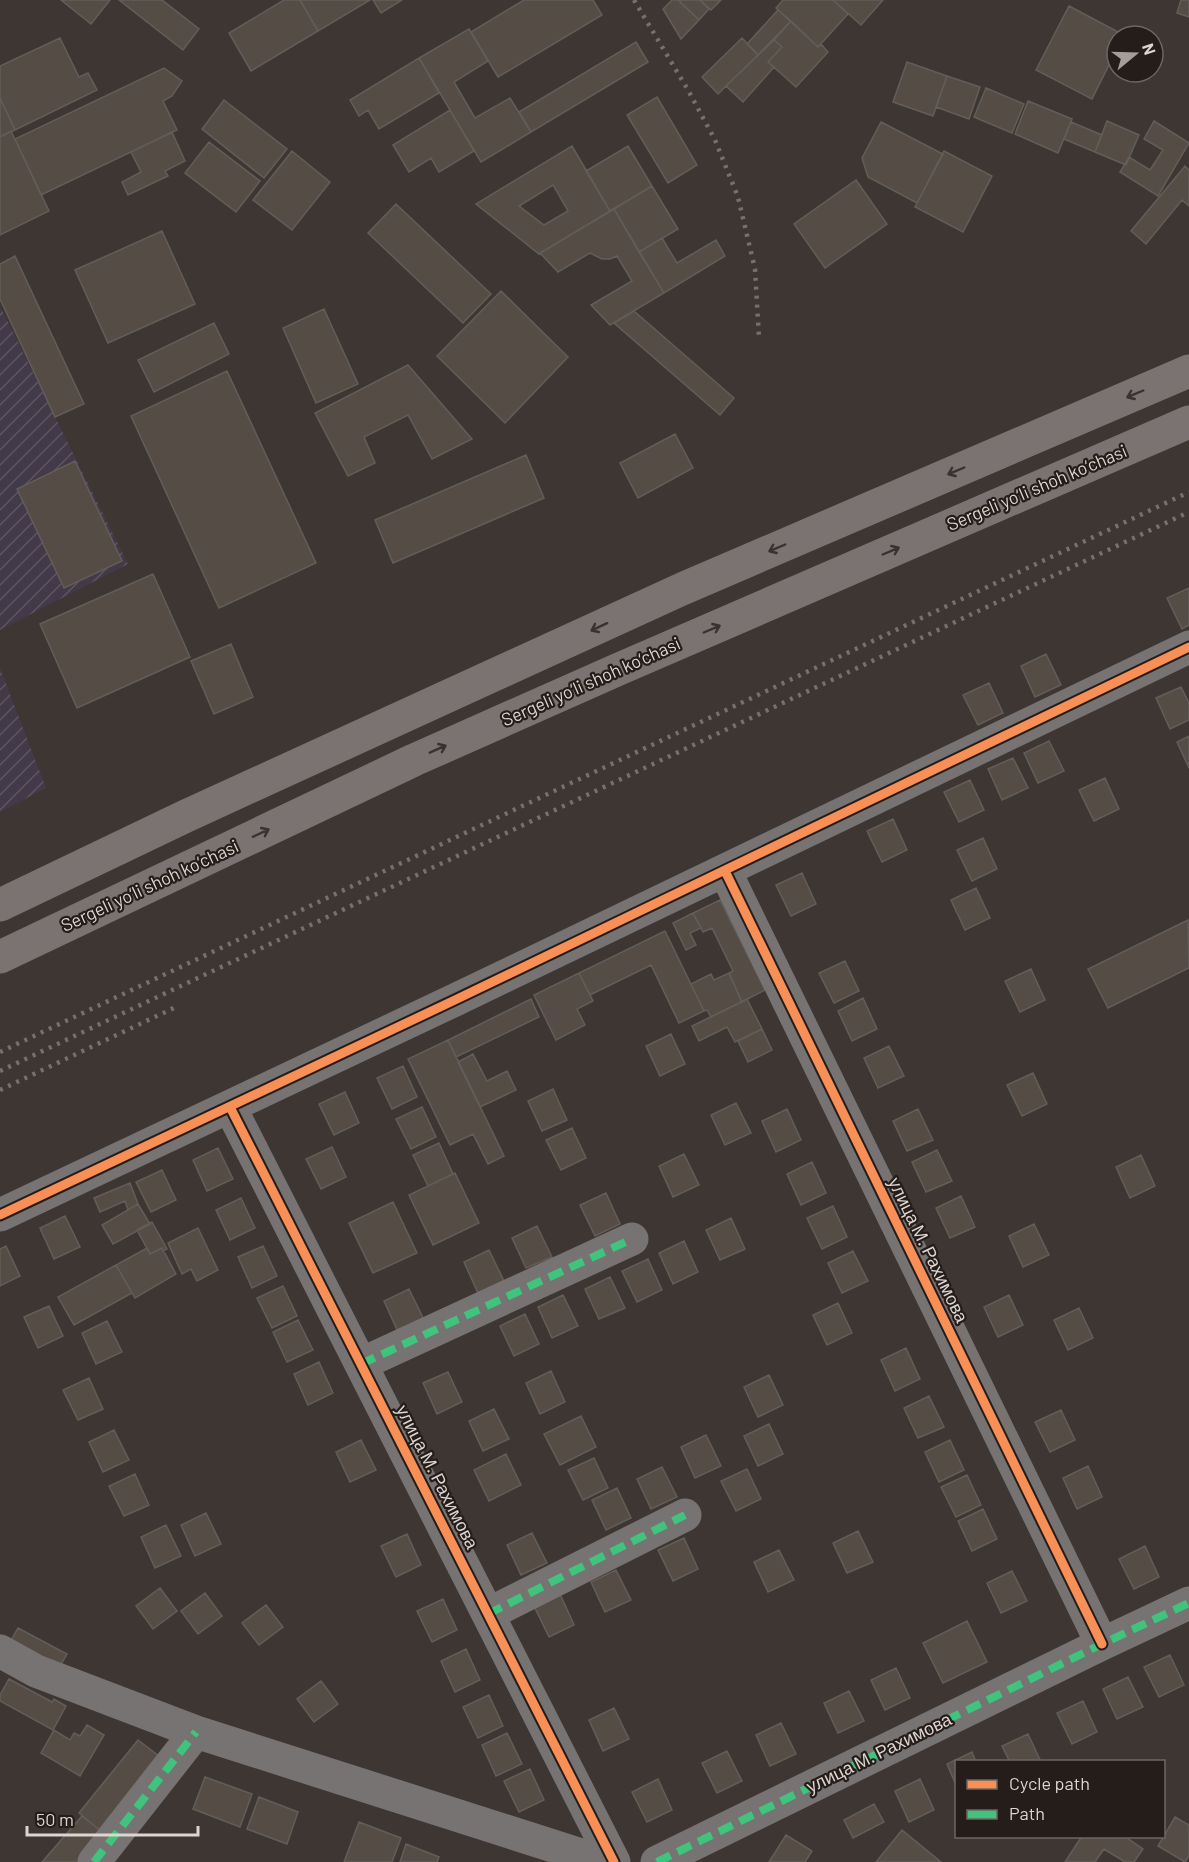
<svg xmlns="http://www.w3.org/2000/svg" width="1189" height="1862" font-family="Barlow,sans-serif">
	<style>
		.industrial { fill: url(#industrial-furrows) }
		.building { fill: #554d45; stroke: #635d59; stroke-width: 1.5; fill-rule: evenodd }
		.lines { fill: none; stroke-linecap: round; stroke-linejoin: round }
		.minor { stroke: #777373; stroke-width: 33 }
		.major { stroke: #7a7372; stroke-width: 33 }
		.rail { stroke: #75716e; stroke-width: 4.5; stroke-dasharray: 3 6; stroke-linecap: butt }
		.quiet { stroke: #40c37c; stroke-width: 8; stroke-dasharray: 15 8; stroke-linecap: butt }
		.cycleway-casing { stroke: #241d1a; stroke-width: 13 }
		.cycleway { stroke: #f78f57; stroke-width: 9 }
		.oneway { stroke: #3a3230 }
		.labels { text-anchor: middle; stroke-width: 4.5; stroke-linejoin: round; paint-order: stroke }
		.street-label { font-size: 18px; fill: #ded4d0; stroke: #241d1a }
	</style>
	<defs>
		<pattern id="industrial-furrows" width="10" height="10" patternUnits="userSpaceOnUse" patternTransform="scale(1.5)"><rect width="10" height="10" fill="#423a48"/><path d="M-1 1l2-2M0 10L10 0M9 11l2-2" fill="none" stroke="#5d5661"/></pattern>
	</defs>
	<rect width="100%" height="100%" fill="#3e3632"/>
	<!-- industrial -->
	<path class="industrial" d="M0,306l128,258 -128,66z
		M0,668l46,120 -46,24z"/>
	<!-- building -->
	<path class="building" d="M61,0h49l-19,24z
		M119,0h43l37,29 -16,21z
		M284,0h16l18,31 -67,40 -22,-38z
		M300,0h70l-52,31z
		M373,0h29l-21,13z
		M524,0h69l9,15 -104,62 -27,-45z
		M672,0h6l21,20 -18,19 -18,-30z
		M678,0h22l9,9 -10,11z
		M700,0h21l-10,10z
		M783,0h50l15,14 -30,33 -42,-39z
		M833,0h50l-22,25z
		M1181,0h8v17l-12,-4z
		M1069,6l55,29 -7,1v13l-25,50 -56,-29z
		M778,10l13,11 -33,34 -11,-11z
		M791,21l27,26 3,-3 7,8 -32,35 -28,-25 14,-15 -8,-7z
		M469,29l19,32 -34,21 21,36 35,-20 21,34 -50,30 -62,-104z
		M60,38l19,39 9,-4 9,17 -82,40 -15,-32v-32z
		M742,38l16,17 -40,39 -16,-17z
		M774,40l8,7 -14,15 6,5 -31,35 -17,-16z
		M636,42l12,20 -117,70 -12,-20z
		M419,58l20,35 -60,36 -11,-19 -9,6 -9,-16z
		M907,62l40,14 -14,40 -40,-14z
		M164,68l18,13 -10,15 -9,5 14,29 -136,65 -26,-56z
		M947,76l33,11 -11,32 -33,-12z
		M986,88l38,16 -12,29 -38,-16z
		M657,97l40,68 -29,18 -41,-68z
		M0,98l15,32 -15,7z
		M224,100l63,49 -23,29 -62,-49z
		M1028,101l44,18 -14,34 -43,-19z
		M450,110l24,41 -35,21 -8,-14 -22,14 -16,-27z
		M1107,121l32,14 -13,30 -31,-13z
		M1154,121l35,22 -31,53 -38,-24 9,-15 21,13 13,-20 -19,-11z
		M881,122l62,32 -26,49 -49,-26 -6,-19z
		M1071,122l31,13 -7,17 -31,-13z
		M11,131l38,80 -49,24v-98z
		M172,132l13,29 -20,10 3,5 -40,19 -6,-13 19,-10 -10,-20z
		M209,142l51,39 -24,31 -51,-39z
		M572,146l38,65 -71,43 -63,-50zM553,185l15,26 -24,14 -25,-19z
		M628,146l24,40 -42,25 -24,-40z
		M292,151l38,31 -38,48 -39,-30z
		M944,151l48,25 -29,56 -48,-25z
		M1185,166l4,4v36l-7,-6 -36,44 -15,-13z
		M856,180l31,44 -62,44 -31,-44z
		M652,186l26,43 -39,23 -25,-43z
		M396,204l95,90 -28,29 -95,-90z
		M614,209l50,84 -54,32 -19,-20 41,-24 -15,-25 -7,3h-8l-12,-6 -32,19 -18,-19z
		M162,231l33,73 -87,39 -33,-73z
		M662,238l15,25 39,-23 9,16 -61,37 -25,-41z
		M15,256l69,148 -29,13 -55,-118v-35z
		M501,291l67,66 -63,66 -68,-67z
		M324,309l34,75 -42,19 -33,-75z
		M634,311l100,87 -14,17 -106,-92z
		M214,323l15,31 -75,38 -16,-32z
		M408,365l64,74 -40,20 -24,-44 -44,22 11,26 -27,13 -33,-63z
		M227,371l89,192 -97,45 -88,-192z
		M675,434l18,34 -55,30 -18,-35z
		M526,455l18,43 -151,65 -18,-43z
		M75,461l47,100 -58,27 -47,-99z
		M153,574l37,83 -113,51 -37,-84z
		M1189,588v37l-7,4 -15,-31z
		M231,644l22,53 -39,17 -23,-53z
		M1046,654l15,31 -26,12 -14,-31z
		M989,683l14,30 -25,12 -15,-30z
		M1181,687l8,16v17l-19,9 -14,-31z
		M1189,736v32l-12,-26z
		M1049,741l15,30 -26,12 -14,-30z
		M1013,758l15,30 -26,12 -14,-31z
		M1105,778l14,31 -25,12 -15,-31z
		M970,780l14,30 -25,12 -15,-30z
		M893,819l14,31 -25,12 -15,-31z
		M983,838l14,31 -25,12 -15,-31z
		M802,873l14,31 -25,12 -15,-31z
		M976,888l14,30 -25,12 -14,-30z
		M720,900l45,90 -23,12 -13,-29 4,-2 -21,-43 -9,4 -10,-19z
		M693,913l8,15 -11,5 6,12 -10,5 -13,-27z
		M1188,920l1,48 -81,40 -20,-39z
		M665,931l39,80 -25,12 -28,-58 -61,30 -11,-22z
		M845,961l14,30 -25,12 -15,-30z
		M1031,969l14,31 -25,12 -15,-31z
		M579,973l14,28 -16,8 8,16 -29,15 -22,-45z
		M729,973l13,29 -31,15 -4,-7 -3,1 -13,-27 20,-10 3,6z
		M863,998l14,31 -25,12 -14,-30z
		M531,999l8,18 -83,40 -8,-17z
		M747,999l15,30 -27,13 -8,-15 -28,14 -7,-15z
		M762,1029l10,21 -24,12 -10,-21z
		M671,1034l14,30 -25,12 -14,-30z
		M448,1040l56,116 -16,8 -15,-30 -23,11 -42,-86z
		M889,1046l15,30 -26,12 -14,-30z
		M473,1054l14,27 20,-10 9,19 -36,17 -22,-45z
		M403,1066l14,31 -25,12 -15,-31z
		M1033,1073l14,31 -25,12 -15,-31z
		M553,1089l14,31 -25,11 -14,-30z
		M345,1092l14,31 -25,12 -15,-31z
		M736,1103l15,30 -26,12 -14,-30z
		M422,1107l14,30 -25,12 -15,-30z
		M787,1109l14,31 -25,12 -14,-31z
		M918,1109l15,31 -26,11 -14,-30z
		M572,1128l14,30 -25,12 -15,-30z
		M439,1143l14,31 -25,12 -15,-31z
		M332,1147l14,30 -25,12 -15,-30z
		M218,1148l15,31 -26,12 -14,-31z
		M937,1150l15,31 -26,11 -14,-30z
		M684,1154l15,31 -26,12 -14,-31z
		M1141,1155l14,31 -25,12 -14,-31z
		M812,1162l14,31 -25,12 -14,-31z
		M162,1170l14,30 -25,12 -15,-30z
		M455,1173l24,50 -46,22 -24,-50z
		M130,1183l8,21 -10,6 -3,-9 -25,11 -6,-14z
		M606,1193l14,31 -25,12 -15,-31z
		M961,1196l14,31 -25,11 -14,-30z
		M241,1198l14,30 -25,12 -14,-30z
		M393,1202l24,51 -44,20 -24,-50z
		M138,1204l12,20 -37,20 -11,-19z
		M833,1206l14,31 -25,12 -15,-31z
		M65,1216l15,31 -26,12 -14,-31z
		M731,1218l14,31 -25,11 -14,-30z
		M152,1222l15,27 -4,2 -1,-3 -12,6 -13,-24z
		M1034,1224l15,31 -26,12 -14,-31z
		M537,1226l15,31 -26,11 -14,-30z
		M198,1228l20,42 -21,11 -6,-12 -9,5 -14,-31z
		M684,1241l14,31 -25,12 -14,-31z
		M6,1246l14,30 -20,10v-37z
		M263,1246l14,30 -25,12 -14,-31z
		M147,1248l3,6 12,-6 14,26 -41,24 -19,-33z
		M489,1250l15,31 -26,12 -14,-31z
		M853,1251l15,30 -26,12 -14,-30z
		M648,1259l14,31 -25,12 -15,-31z
		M116,1265l16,28 -58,32 -16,-28z
		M610,1277l15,31 -26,11 -14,-30z
		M283,1286l14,30 -25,12 -15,-30z
		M409,1289l15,31 -26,12 -14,-31z
		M563,1295l15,31 -26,12 -14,-31z
		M1009,1295l14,30 -25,12 -14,-30z
		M838,1303l14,30 -25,12 -14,-30z
		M49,1306l14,30 -25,12 -14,-31z
		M1079,1308l14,30 -25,12 -14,-30z
		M525,1314l14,30 -25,12 -14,-30z
		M298,1320l15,30 -26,12 -14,-30z
		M107,1321l15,31 -26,12 -14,-31z
		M906,1348l14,31 -25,12 -14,-31z
		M319,1362l14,31 -25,12 -14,-31z
		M551,1371l14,31 -25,12 -14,-31z
		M448,1372l14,30 -25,12 -14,-31z
		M769,1375l14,30 -25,12 -14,-30z
		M89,1378l14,31 -25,11 -15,-30z
		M929,1396l15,31 -26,11 -14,-30z
		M494,1409l15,30 -26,12 -14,-30z
		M1061,1410l14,30 -25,12 -15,-30z
		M581,1416l15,31 -36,18 -16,-31z
		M769,1424l14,30 -25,12 -14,-30z
		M114,1430l15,30 -26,12 -14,-30z
		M706,1435l15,31 -26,12 -14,-31z
		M361,1440l15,30 -26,12 -14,-30z
		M950,1440l14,30 -25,12 -14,-30z
		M506,1454l15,31 -32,16 -15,-31z
		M594,1458l14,30 -25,12 -15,-30z
		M1088,1466l14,31 -25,12 -14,-31z
		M662,1467l15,30 -26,12 -14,-30z
		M747,1469l14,30 -25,12 -15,-30z
		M135,1474l14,31 -25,11 -15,-30z
		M967,1475l14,30 -25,12 -15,-30z
		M617,1488l14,30 -25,12 -14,-30z
		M983,1509l14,30 -25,12 -14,-30z
		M206,1513l15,31 -26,12 -14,-31z
		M166,1525l15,31 -26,12 -14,-31z
		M858,1531l15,31 -26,11 -14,-30z
		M532,1533l15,30 -26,12 -14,-30z
		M407,1534l14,31 -25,12 -15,-31z
		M684,1538l14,31 -25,12 -15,-31z
		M1145,1546l14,31 -25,12 -15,-30z
		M779,1550l15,30 -26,12 -14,-30z
		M616,1570l15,30 -26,12 -14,-30z
		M1012,1571l15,30 -26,12 -14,-30z
		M160,1588l17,23 -24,18 -17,-23z
		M205,1593l17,23 -24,18 -17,-23z
		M560,1594l14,31 -25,12 -15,-31z
		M443,1599l14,31 -25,12 -15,-31z
		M266,1605l17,22 -24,18 -17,-22z
		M967,1621l20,41 -44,21 -20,-40z
		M18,1628l49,26 -11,19 -48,-27z
		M466,1649l14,31 -25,12 -14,-31z
		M1170,1655l14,30 -25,12 -15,-30z
		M896,1668l14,30 -25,12 -14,-30z
		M1128,1677l15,30 -26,12 -14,-30z
		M9,1679l43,23 2,-3 12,7 -13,24 -53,-29v-6z
		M321,1681l17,23 -24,18 -17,-23z
		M849,1691l15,30 -26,12 -14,-30z
		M489,1695l14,31 -25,12 -15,-31z
		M1083,1701l14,31 -25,12 -15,-31z
		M614,1708l15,31 -26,12 -14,-31z
		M781,1723l15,31 -26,12 -14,-31z
		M87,1725l17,10 -24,41 -39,-23 13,-23 16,10 4,-7 6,3z
		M507,1733l15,31 -26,12 -14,-31z
		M1028,1734l13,28h-31l-8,-16z
		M138,1740l26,20 -60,74 -25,-21z
		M727,1751l15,30 -25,12 -15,-30z
		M972,1752l4,10h-20v23l-9,-21z
		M530,1769l14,31 -25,12 -15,-31z
		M205,1777l47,17 -12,33 -47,-18z
		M658,1779l14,31 -25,12 -15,-30z
		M920,1779l14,31 -25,12 -14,-31z
		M259,1797l39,15 -11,32 -40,-15z
		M874,1804l10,18 -31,16 -9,-18z
		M82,1816l24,19 -24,27h-40z
		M1175,1817l14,8v31l-4,6 -27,-16z
		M359,1822l42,16 -9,24h-48z
		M902,1830l39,32h-65z
		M786,1835l26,16 -7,11h-36z
		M1082,1836h42l19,13 -9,13h-9l-21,-13 -9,13h-30z
		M406,1844l33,13 -2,5h-37z"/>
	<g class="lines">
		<!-- minor -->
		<path class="minor" d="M725,871l377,773
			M230,1107l384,755
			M0,1215c398,-186 793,-377 1189,-568
			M361,1364l271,-125
			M488,1614l197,-99
			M0,1651l36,20 160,61 407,130
			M94,1862l102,-130
			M657,1862l445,-218 87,-41"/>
		<!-- major -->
		<path class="major" d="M0,905l186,-89 496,-227 507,-218
			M0,957l414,-197 205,-91 570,-247"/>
		<!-- rail -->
		<path class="rail" d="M634,0l54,90 27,50 23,57 17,72 4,69
			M0,1052l1189,-560
			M0,1071l1189,-559
			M0,1090l176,-83"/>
		<!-- quiet -->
		<path class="quiet" d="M361,1364l271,-125
			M488,1614l197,-99
			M94,1862l102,-130
			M657,1862l445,-218 87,-41"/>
		<!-- cycleway casing -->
		<g class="cycleway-casing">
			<path id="cycleway" d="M725,871l377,773
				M230,1107l384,755
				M0,1215c398,-186 793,-377 1189,-568"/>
		</g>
		<!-- cycleway -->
		<use href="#cycleway" class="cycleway"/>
	</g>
	<!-- one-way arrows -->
	<defs><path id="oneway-shaft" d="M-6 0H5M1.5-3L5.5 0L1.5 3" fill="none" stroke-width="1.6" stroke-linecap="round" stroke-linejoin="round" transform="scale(1.5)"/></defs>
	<g class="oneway">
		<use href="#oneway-shaft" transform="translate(1135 394) rotate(157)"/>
		<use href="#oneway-shaft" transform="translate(956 471) rotate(157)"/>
		<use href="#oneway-shaft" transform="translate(777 548) rotate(157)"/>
		<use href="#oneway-shaft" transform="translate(891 551) rotate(-23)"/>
		<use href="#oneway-shaft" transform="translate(599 627) rotate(155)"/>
		<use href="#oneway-shaft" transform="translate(712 629) rotate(-23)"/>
		<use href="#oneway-shaft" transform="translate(438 749) rotate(-24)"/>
		<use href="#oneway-shaft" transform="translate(261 833) rotate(-25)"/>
	</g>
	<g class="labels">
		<!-- street labels -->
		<g class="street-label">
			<text transform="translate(1037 488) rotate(-23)" y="6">Sergeli yo‘li shoh ko‘chasi</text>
			<text transform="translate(591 682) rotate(-24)" y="6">Sergeli yo‘li shoh ko‘chasi</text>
			<text transform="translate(150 886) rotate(-25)" y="6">Sergeli yo‘li shoh ko‘chasi</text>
			<text transform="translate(928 1250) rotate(64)" y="6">улица М. Рахимова</text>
			<text transform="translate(437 1477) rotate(63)" y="6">улица М. Рахимова</text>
			<text transform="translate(879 1753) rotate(-26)" y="6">улица М. Рахимова</text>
		</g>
	</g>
	<!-- legend -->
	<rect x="955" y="1760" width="210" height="78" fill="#241d1a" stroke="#6e6663" stroke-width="1.5"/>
	<rect x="967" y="1780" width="30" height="9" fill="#f78f57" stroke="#6e6663" stroke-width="1.5"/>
	<text x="1009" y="1790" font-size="18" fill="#ded4d0">Cycle path</text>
	<rect x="967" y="1810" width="30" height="9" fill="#40c37c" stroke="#6e6663" stroke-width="1.5"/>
	<text x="1009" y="1820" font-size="18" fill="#ded4d0">Path</text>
	<!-- north arrow -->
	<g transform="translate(1135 54) rotate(71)"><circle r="28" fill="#241d1a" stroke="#6e6663" stroke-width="1.5"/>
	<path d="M0-4.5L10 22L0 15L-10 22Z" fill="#a69d99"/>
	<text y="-9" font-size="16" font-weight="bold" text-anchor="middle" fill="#ded4d0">N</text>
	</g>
	<!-- scale -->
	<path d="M27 1826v9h171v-9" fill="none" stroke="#ded4d0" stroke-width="3"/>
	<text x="36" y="1826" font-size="18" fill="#ded4d0" stroke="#241d1a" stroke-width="4.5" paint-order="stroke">50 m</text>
</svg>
